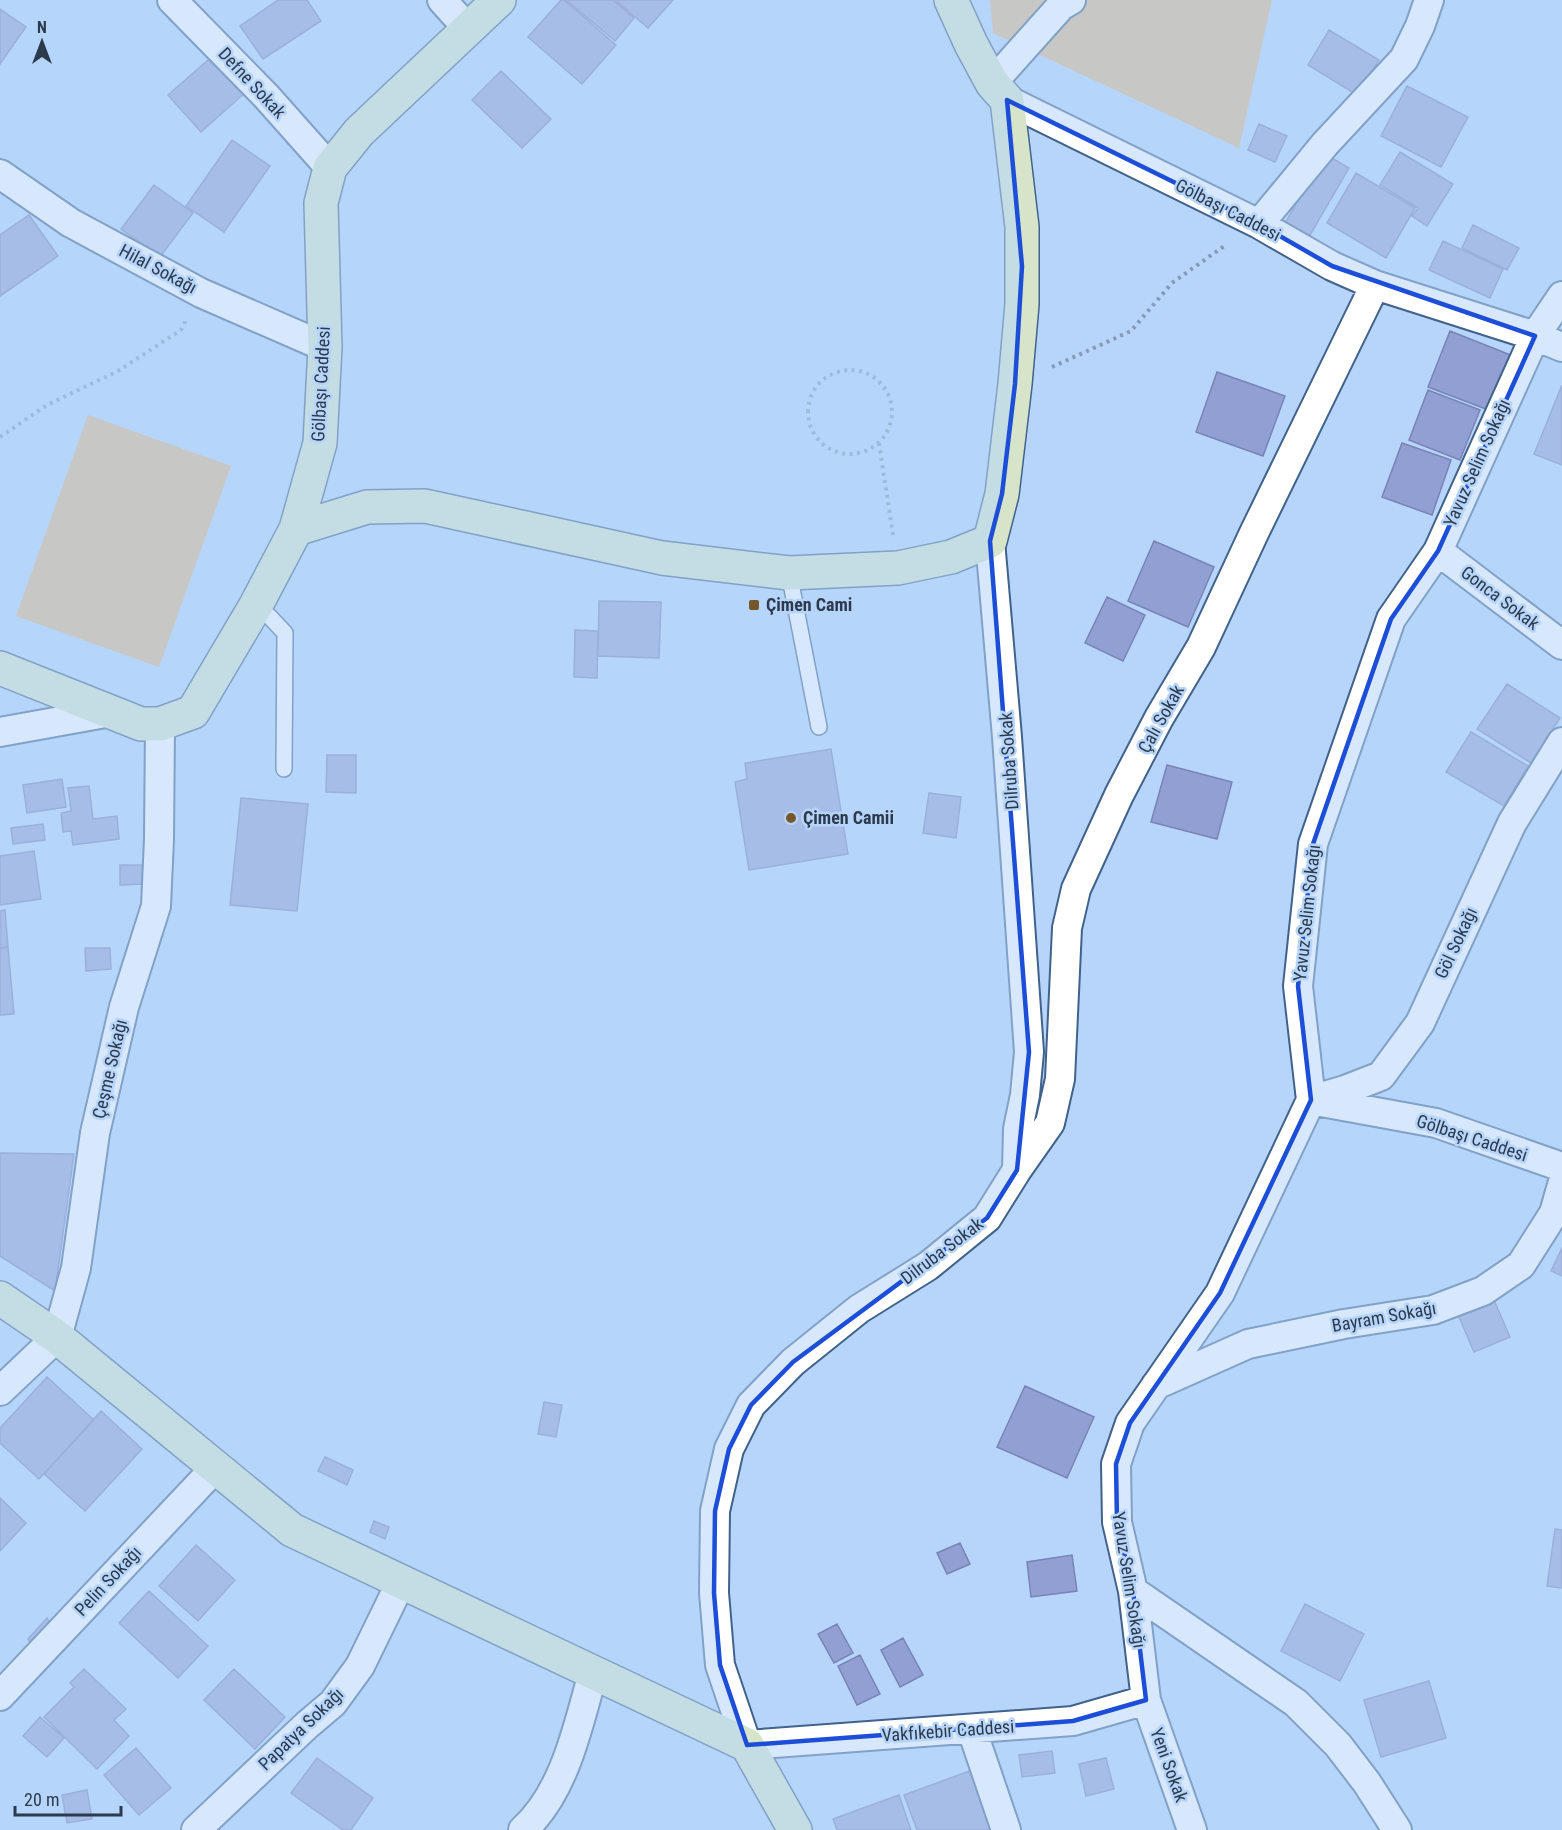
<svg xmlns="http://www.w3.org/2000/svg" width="1562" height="1830" font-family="'Roboto Condensed',sans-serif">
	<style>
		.green { fill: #dcb685 }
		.building { fill: #929fd2; stroke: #7884b6; stroke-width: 1.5 }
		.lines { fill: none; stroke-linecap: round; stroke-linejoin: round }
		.lane-casing { stroke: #40628b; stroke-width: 18 }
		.street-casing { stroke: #40628b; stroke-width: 32 }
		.secondary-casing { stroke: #40628b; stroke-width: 36 }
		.path { stroke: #839bb9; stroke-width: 4; stroke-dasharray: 3 4.5; stroke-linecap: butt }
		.lane { stroke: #fff; stroke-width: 15 }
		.street { stroke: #fff; stroke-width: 28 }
		.secondary { stroke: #d6e4ca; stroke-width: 33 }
		.marked { fill: none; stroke: #1d4ed8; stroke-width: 4.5; stroke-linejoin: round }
		.poi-dot { fill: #76572c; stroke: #b7d5fa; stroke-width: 2 }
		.labels { text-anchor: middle; stroke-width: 5; stroke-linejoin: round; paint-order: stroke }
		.street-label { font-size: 18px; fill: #2b3a4d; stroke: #b7d5fa }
		.poi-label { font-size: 18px; font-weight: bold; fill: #2b3a4d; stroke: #b7d5fa; text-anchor: start }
	</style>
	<rect width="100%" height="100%" fill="#b7d5fa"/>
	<!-- green -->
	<path class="green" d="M990,0h282l-33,148 -246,-115z
		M88,415l143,51 -72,201 -143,-51z"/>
	<!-- building -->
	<path class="building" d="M278,0h29l14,21 -58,38 -23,-33z
		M561,0h3l52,45 -34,39 -54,-47z
		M566,0h47l21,18 -19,23z
		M615,0h58l-25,28z
		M0,9l26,18 -26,37z
		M1329,30l50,30 -22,35 -49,-30z
		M216,53l32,37 -47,42 -33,-37z
		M501,71l50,48 -29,29 -50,-48z
		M1407,86l61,31 -27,50 -60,-31z
		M1259,124l28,12 -12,26 -27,-12z
		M232,140l38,26 -46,66 -38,-26z
		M1400,152l53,32 -26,42 -15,-10 6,-8 -38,-23z
		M1325,154l24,14 -40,69 -24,-14z
		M1356,173l59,35 -29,50 -59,-35z
		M154,185l39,28 -33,44 -39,-28z
		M29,215l29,41 -58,40v-61z
		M1473,225l46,23 -12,22 -45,-22z
		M1443,241l60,28 -13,29 -61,-28z
		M1450,331l63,25 -22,55 -63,-24z
		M1217,372l68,24 -22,60 -67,-24z
		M1562,385v80l-28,-11z
		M1428,390l52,20 -20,50 -51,-20z
		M1402,443l49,17 -19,55 -50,-18z
		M1154,541l60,26 -26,60 -60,-26z
		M1107,597l38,18 -22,46 -38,-18z
		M599,601l62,1 -2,56 -61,-2z
		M575,630l23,1 -1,47 -23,-1z
		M1507,684l53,34 -29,45 -54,-34z
		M1471,732l57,34 -24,40 -58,-34z
		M831,749l17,105 -99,16 -14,-88 12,-3 -2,-16z
		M327,755h29v38l-30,-1z
		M1167,765l65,17 -15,57 -66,-17z
		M62,779l4,28 -39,6 -4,-28z
		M89,786l4,33 24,-3 2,23 -46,6 -2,-14 -8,1 -2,-19 10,-2 -3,-23z
		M929,793l32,4 -5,41 -33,-5z
		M241,798l67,6 -11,107 -67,-6z
		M43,824l2,16 -32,4 -2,-16z
		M34,851l7,48 -41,6v-49z
		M120,865h23v19l-23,1z
		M5,910l3,37 -8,1v-37z
		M8,947l6,67 -14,1v-67z
		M85,948h25l1,21 -25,2z
		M0,1153l74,1 -19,137 -55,-35z
		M1562,1248v28l-11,-5z
		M1494,1300l16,37 -36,15 -16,-37z
		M47,1377l47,43 -55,59 -39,-36v-15z
		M1025,1386l69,31 -27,61 -70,-31z
		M544,1402l18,3 -6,32 -18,-3z
		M101,1411l41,38 -57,62 -41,-37z
		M325,1457l28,13 -6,15 -29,-14z
		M0,1498l26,25 -26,28z
		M374,1521l15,6 -4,12 -15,-7z
		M1555,1529l7,1v58l-15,-2z
		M960,1543l10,21 -23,10 -10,-21z
		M196,1545l39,35 -37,41 -39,-35z
		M1072,1555l5,36 -46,6 -4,-35z
		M149,1591l59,55 -30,32 -59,-55z
		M1305,1604l59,30 -24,47 -59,-30z
		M47,1618l4,7 -17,22 -6,-8z
		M837,1624l16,29 -19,10 -16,-29z
		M903,1638l20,37 -23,12 -19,-37z
		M860,1655l20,39 -23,11 -19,-39z
		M84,1669l42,40 -12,11 15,16 -32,33 -53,-52 30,-30 -4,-4z
		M234,1669l51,48 -30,32 -51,-49z
		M1429,1681l17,57 -65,19 -17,-57z
		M40,1717l24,21 -17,19 -24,-21z
		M136,1748l35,40 -32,27 -35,-40z
		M1052,1751l3,22 -33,4 -3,-22z
		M317,1758l56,40 -22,32h-8l-52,-37z
		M1106,1758l8,31 -28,7 -7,-32z
		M975,1769l22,58 -9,3h-71l-13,-35z
		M87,1790l5,29 -25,4 -5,-28z
		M899,1795l12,35h-74l-4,-11z"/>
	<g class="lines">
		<!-- lane casing -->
		<g class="lane-casing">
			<path id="lane" d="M789,573l30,154
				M255,607l14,9 16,17 -1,136"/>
		</g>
		<!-- street casing -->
		<g class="street-casing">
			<path id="street" d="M172,0l94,96 64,72
				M442,0l27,30
				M992,83l69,-77 10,-6
				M1007,100l252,124 73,42 43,19 160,51 27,11
				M0,174l71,49 130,70 124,54
				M1259,224l66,-80 79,-85 16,-33 9,-26
				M990,541l17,196 22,315 -4,43 -7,34 -1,41 -30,48 -59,48 -69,43 -66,53 -42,43 -22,44 -14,62 -1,82 6,72 27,80 326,-24 73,-21
				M1438,551l124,94
				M0,732l111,-20
				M1311,1100l34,-10 36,-14 39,-53 92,-200 50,-81
				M1316,1101l120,22 126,44
				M1017,1170l33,-47 10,-44 7,-151 9,-39 43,-94 40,-77 42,-71 53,-114 121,-248
				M1156,1385l92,-41 96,-20 89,-14 50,-19 38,-26 33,-52 8,-28
				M0,1391l57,-54 19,-69 19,-135 29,-126 32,-101 3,-67 1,-115
				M1133,1591l163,112 42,42 29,38 30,47
				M0,1696l216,-229
				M972,1730l34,100
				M196,1830l111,-105 26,-22 27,-37 41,-84
				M523,1830c42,-38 55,-104 70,-157
				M1192,1830l-46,-130 -13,-109 -16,-69 -1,-58 14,-41 90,-130 91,-193 -13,-114 15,-142 78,-225 47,-68 97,-215 27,-40"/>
		</g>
		<!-- secondary casing -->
		<g class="secondary-casing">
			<path id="secondary" d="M296,529l71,-22 58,-1 237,52 127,15 109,-5 53,-11 39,-16 12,-47 13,-110 7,-80v-77l-15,-127 -15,-17 -21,-39 -20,-44
				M0,668l141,56h19l33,-12 62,-105 41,-78 24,-86 5,-96 -4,-144 9,-35 29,-36 140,-132
				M0,1298l57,39 235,193 455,215 48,85"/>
		</g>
		<!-- path -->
		<path class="path" d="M1052,367l79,-36 41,-48 55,-39
			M808 412a42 42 0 1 1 84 0a42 42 0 1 1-84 0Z
			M0,437l47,-32 71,-34 63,-41 5,-10
			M879,443l14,92"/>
		<!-- lane -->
		<use href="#lane" class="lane"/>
		<!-- street -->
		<use href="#street" class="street"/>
		<!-- secondary -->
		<use href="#secondary" class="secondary"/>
	</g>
	<!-- marked area -->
	<path d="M0 0H1562V1830H0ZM1007,100l252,124 73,42 203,70 -97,215 -47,68 -78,225 -15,142 13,114 -91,193 -90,130 -14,41 1,58 16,69 13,109 -73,21 -326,24 -27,-80 -6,-72 1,-82 14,-62 22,-44 42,-43 194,-144 30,-48 12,-118 -39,-511 12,-47 13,-110 7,-118z" fill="#b7d5fa" fill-opacity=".55" fill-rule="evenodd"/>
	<path class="marked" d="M1007,100l252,124 73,42 203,70 -97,215 -47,68 -78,225 -15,142 13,114 -91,193 -90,130 -14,41 1,58 16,69 13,109 -73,21 -326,24 -27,-80 -6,-72 1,-82 14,-62 22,-44 42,-43 194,-144 30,-48 12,-118 -39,-511 12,-47 13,-110 7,-118z"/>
	<!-- markers -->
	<g class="poi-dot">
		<rect x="748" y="599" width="12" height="12" rx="3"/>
		<circle cx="791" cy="818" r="6"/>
	</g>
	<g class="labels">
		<!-- street labels -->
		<g class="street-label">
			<text transform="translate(252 83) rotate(47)" y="6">Defne Sokak</text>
			<text transform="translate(1228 210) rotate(27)" y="6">Gölbaşı Caddesi</text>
			<text transform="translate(158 269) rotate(28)" y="6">Hilal Sokağı</text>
			<text transform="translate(321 384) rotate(-87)" y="6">Gölbaşı Caddesi</text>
			<text transform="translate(1477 463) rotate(-66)" y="6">Yavuz Selim Sokağı</text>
			<text transform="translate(1500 598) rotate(37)" y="6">Gonca Sokak</text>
			<text transform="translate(1161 719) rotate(-61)" y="6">Çalı Sokak</text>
			<text transform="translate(1009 761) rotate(-94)" y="6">Dilruba Sokak</text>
			<text transform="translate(1307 913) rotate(-84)" y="6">Yavuz Selim Sokağı</text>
			<text transform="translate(1456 943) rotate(-65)" y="6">Göl Sokağı</text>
			<text transform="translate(110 1069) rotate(-77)" y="6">Çeşme Sokağı</text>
			<text transform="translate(1472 1138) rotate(18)" y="6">Gölbaşı Caddesi</text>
			<text transform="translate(942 1251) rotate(-37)" y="6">Dilruba Sokak</text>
			<text transform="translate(1384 1317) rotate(-10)" y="6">Bayram Sokağı</text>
			<text transform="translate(1129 1580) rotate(81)" y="6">Yavuz Selim Sokağı</text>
			<text transform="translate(108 1581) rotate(-47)" y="6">Pelin Sokağı</text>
			<text transform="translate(301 1729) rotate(-44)" y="6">Papatya Sokağı</text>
			<text transform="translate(948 1731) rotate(-4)" y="6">Vakfıkebir Caddesi</text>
			<text transform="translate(1169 1765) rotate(70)" y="6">Yeni Sokak</text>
		</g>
		<!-- poi labels -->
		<g class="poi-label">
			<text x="766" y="611">Çimen Cami</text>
			<text x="803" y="824">Çimen Camii</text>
		</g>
	</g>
	<!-- north arrow -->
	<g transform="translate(42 42)" stroke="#b7d5fa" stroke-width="4.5" paint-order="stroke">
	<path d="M0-4.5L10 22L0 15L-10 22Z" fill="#2b3a4d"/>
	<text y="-9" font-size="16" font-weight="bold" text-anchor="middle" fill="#2b3a4d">N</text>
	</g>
	<!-- scale -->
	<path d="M15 1806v9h106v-9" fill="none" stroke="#2b3a4d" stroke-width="3"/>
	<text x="24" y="1806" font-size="18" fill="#2b3a4d" stroke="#b7d5fa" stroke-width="4.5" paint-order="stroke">20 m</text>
</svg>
